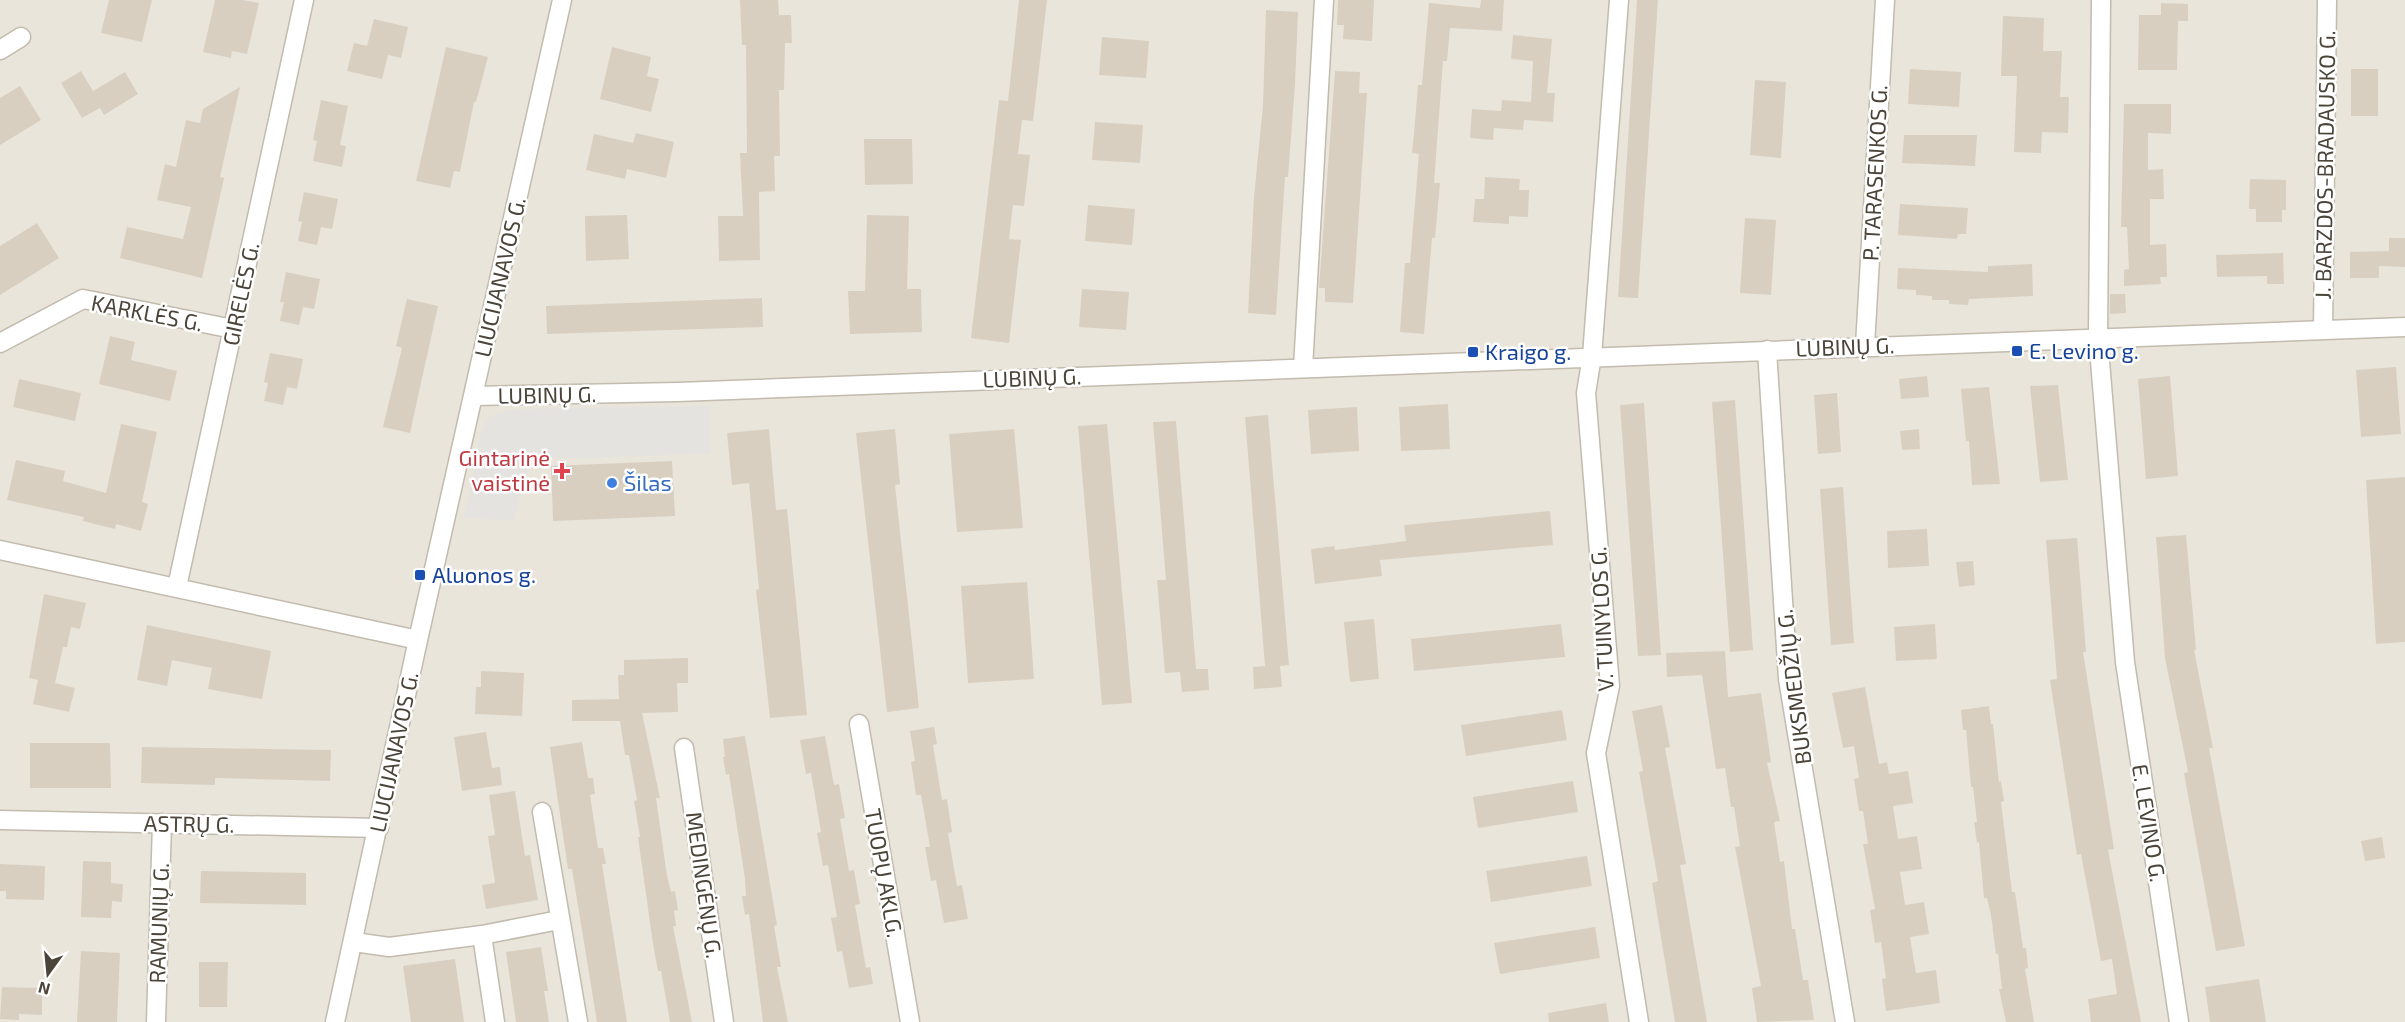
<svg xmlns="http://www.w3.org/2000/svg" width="2405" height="1022" font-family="'Exo 2',sans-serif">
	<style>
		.residential { fill: #eae5da }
		.parking { fill: #e5e3e0 }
		.building { fill: #d8cfc1 }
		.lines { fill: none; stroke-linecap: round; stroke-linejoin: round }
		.minor-casing { stroke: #c2bbae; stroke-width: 21 }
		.minor { stroke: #fff; stroke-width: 18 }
		.transit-dot { fill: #1a4fb4; stroke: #fff; stroke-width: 2 }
		.health-dot { fill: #e0444e; stroke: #fff; stroke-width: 2 }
		.shop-dot { fill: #3f7fe0; stroke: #fff; stroke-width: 2 }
		.labels { text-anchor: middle; stroke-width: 5; stroke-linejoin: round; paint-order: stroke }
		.street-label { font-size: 22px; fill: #4b4439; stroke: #fff }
		.transit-label { font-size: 22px; fill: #164399; stroke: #fff; text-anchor: start }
		.health-label { font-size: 22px; fill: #be3a42; stroke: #fff; text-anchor: end }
		.shop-label { font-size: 22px; fill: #366cbe; stroke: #fff; text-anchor: start }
	</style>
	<rect width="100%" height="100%" fill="#f6f3ec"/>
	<!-- residential -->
	<path class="residential" d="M0,0h2405v1022h-2405z"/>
	<!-- parking -->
	<path class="parking" d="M709,406l1,48 -167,5 -16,10 -13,52 -50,-3 17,-86 8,-15 24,-8z"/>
	<!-- building -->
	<path class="building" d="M109,0h43l-10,42 -41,-9z
		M215,0h28l16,3 -12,51 -15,-3 -1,7 -28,-6z
		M740,0h38l1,15h12l1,28h-7l-1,47h-5l1,66h-6l1,35 -16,1 1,68 -41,1 -1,-45h25l-3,-63h7l-1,-108h-4z
		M1019,0h28l-14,121 -11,-1 -4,34 12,1 -6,51 -11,-1 -4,34 12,1 -12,103 -38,-5 28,-238 9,1z
		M1338,0h36l-2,41 -29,-2 1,-14h-7z
		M1481,0h23l-2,31 -52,-3 -3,33h-4l-9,122h6l-5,55h-3l-8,96 -24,-2 5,-69h5l9,-109 -7,-1 2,-20 4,-48h4l7,-82 51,5z
		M1637,0h21l-20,298 -20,-1z
		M2161,3l27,1v17h-10l-1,49h-39l1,-55h22z
		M1266,10l32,2 -3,72 -7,93h-3l-9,138 -28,-2 6,-116 9,-92z
		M2003,16l41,2 -1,33h19l-2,46h9l-1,36 -26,-1 -1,21 -27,-1 3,-76h-16z
		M374,19l34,8 -7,31 -13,-3 -6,24 -35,-8 7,-28 13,3z
		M1513,35l39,4 -5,54h8l-2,29 -29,-2 -1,10 -29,-2 -1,12 -23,-2 2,-29 29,2 1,-11 29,2 2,-41 -22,-2z
		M1102,37l47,4 -3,37 -47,-3z
		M446,47l42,10 -12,45h-2l-14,70 -6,-1 -4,17 -34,-7z
		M612,47l39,10 -4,19 12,3 -8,33 -51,-13z
		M1910,69l51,3 -2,35 -51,-3z
		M2351,69h27v47h-27z
		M81,71l12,20 32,-19 13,22 -34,21 -4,-7 -18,10 -21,-35z
		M1335,71l25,1 -1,21h8l-14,210 -28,-1v-14h-6z
		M1755,80l31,2 -5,76 -31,-3z
		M20,86l21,34 -41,25v-47z
		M240,87l-20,90 4,1 -22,100 -82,-20 7,-31 56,12 8,-32 -34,-7 8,-36 11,3 10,-47 14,3 3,-14z
		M321,100l27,6 -8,39 6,1 -4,21 -29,-6 4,-20 -4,-1z
		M2124,104h47v30l-23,-1v37l15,-1 1,30h-14v46l16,-1 1,33h-7l1,7 -37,2v-16l5,-1 -2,-42h-6z
		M1095,122l48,3 -3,38 -48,-3z
		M636,133l38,9 -8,36 -39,-9 -2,10 -39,-9 8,-36 39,9z
		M1904,135h73l-2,31 -73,-3z
		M864,139h48l1,45 -48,1z
		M1485,177l35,2 -1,11h10l-1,27 -19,-1v8l-36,-2 2,-23h9z
		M2250,179l36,1v30h-4v12h-26v-13h-7z
		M304,192l34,7 -6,30 -11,-2 -4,18 -19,-4 4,-19 -4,-1z
		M1900,204l68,4 -2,26h-8l-1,5 -59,-4z
		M1088,205l47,4 -3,36 -47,-4z
		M627,215l2,44 -43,2 -1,-45z
		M867,215l42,1 -2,73h14l1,43 -72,2 -2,-43h17z
		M1745,218l31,2 -5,75 -31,-2z
		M37,223l22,35 -59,37v-49z
		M2389,238h16v29l-26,-1v12h-29v-26l39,-1z
		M2283,253l1,31h-17v-8l-50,1 -1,-22z
		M2032,264l1,32 -64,3 -1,6 -19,-1v-4h-17v-4l-16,-1v-5l-19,-1 1,-21 90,4v-6z
		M286,272l34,7 -6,30 -11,-2 -4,18 -19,-4 4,-19h-4z
		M1082,289l47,3 -3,38 -47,-3z
		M2110,294h15l1,19 -16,1z
		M762,298l1,29 -216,7 -1,-28z
		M407,299l31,7 -28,127 -27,-6 19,-79 -6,-2z
		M110,336l25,6 -4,18 46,11 -7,30 -71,-17z
		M270,353l33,6 -6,30 -10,-2 -4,18 -19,-4 4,-18 -4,-1z
		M2396,367l5,67 -40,3 -5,-67z
		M1927,376l2,21 -28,2 -2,-20z
		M2170,376l8,100 -32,3 -8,-100z
		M19,379l62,14 -6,28 -62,-14z
		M2058,385l10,95 -28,2 -10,-96z
		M1989,387l11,97 -28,1 -3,-44h-3l-5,-52z
		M1837,393l4,59 -23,2 -4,-59z
		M1735,400l18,250 -23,2 -18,-250z
		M1644,403l17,252 -23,1 -18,-251z
		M1448,404l2,45 -49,2 -2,-44z
		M1357,407l2,44 -48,3 -3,-44z
		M1268,415l21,250 -9,1 2,21 -28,2 -1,-22 12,-1 -20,-249z
		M1176,421l20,248h12l1,21 -27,2 -2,-20 -15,1 -8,-93h9l-13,-158z
		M121,424l36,8 -15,70 6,2 -7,27 -25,-7 -1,5 -32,-8 1,-4 -77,-17 9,-40 49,11 -2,10 43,12z
		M1107,424l25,279 -30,2 -24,-279z
		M769,429l7,81 11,-1 20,206 -37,3 -14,-128 3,-1 -10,-106 -17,2 -5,-52z
		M895,429l5,55 -5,1 24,223 -32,4 -31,-279z
		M1014,429l9,99 -66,4 -8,-98z
		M1919,429l1,20 -18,1 -2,-19z
		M672,461l3,55 -122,5 -2,-55z
		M2405,477v165l-29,2 -10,-164z
		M1843,487l11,156 -23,2 -11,-156z
		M1550,511l3,34 -173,15 2,16 -67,8 -4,-35 23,-3 1,4 71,-9 -2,-16z
		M1927,529l2,37 -41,2 -1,-37z
		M2186,535l10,115h-2l19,98h-4l36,198 -29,5 -32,-178 4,-1 -23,-114 -9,-121z
		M2077,538l9,114h-3l31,197 -6,1 33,172h-50l-3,-23 29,-5 -5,-35 -11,2 -20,-107 -4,1 -4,-25 -23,-150 7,-1 -11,-139z
		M1973,561l2,24 -16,2 -3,-25z
		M1027,582l7,97 -66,4 -7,-97z
		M44,594l42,9 -6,26 -9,-2 -4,20h-4l-8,36 20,5 -6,24 -36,-8 5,-24 -9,-2z
		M1374,619l5,60 -29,3 -6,-60z
		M1561,624l4,33 -151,14 -3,-32z
		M1935,624l2,35 -41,2 -2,-34z
		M147,625l124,26 -9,48 -54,-10 4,-21 -40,-8 -5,26 -30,-6z
		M1725,651l3,46 33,-4 10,69 -4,1 13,58 -6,1 6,40 4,-1 8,68h3l8,51h5l6,40 -57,2 -5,-34 9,-2 -26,-139 5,-1 -6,-39h-3l-6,-39 -9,1 -14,-94 -35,2 -1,-24z
		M688,658v25h-11l1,29 -36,1 18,85h-4l11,78 4,16 4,-1 3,19 -4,1 2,15h-3l19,96h-22l-9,-51h-3l-5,-27 -15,-107h2l-6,-36 3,-1 -8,-45h-4l-5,-34h-48v-21l47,-1 -1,-24h6v-15z
		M481,671l43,2 -2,43 -47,-2 1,-27h5z
		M1865,687l14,77 8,-2 2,12 19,-3 5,32 -20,3 5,33 19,-3 5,33 -22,3 5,33 19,-3 5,32 -19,3 6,36 20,-3 4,33 -54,8 -4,-32 4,-1 -5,-36 -6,1 -5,-33 5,-1 -12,-65h5l-5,-33h-4l-5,-32 5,-1 -5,-32 -11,2 -11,-55z
		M1662,705l8,42 -5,1 21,116 -6,1 27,157h-32l-23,-139 6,-2 -19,-109 4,-1 -11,-60z
		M1989,706l2,18h2l6,58 2,-1 3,20 -3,1 11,90h3l8,56h3l2,20 -3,1 9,53h-28l-7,-33h3l-4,-35h-2l-5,-39 -4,-17h-3l-5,-56 -2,1 -3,-21h3l-4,-35h-2l-5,-57h-3l-2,-20z
		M1562,710l5,30 -101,16 -5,-31z
		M934,727l3,17 -4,1 9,55 5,-1 5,33 -4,1 9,53 5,-1 6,34 -24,4 -8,-43 -5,1 -6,-34h5l-9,-52h-5l-5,-33 4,-1 -5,-30z
		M486,732l6,36 8,-1 2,18 -40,6 -8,-54z
		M745,736l32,189 -3,1 7,41h-4l11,55h-25l-14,-108 -4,1 -3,-19h4l-1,-17 -16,-105 -3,1 -3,-18h2l-2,-18z
		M825,736l9,49 5,-1 6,34 -5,1 9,52 5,-1 6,34 -5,1 11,63 4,-1 3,17 -24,4 -7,-37 -5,1 -6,-34 6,-1 -9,-52 -5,1 -6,-33 4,-1 -10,-59 -5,1 -6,-34z
		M582,742l6,36h5l2,16 -5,1 8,53h5l3,16h-4l25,158h-30l-25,-153h-4l-18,-122z
		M30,743h80l1,45h-81z
		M142,747l189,3 -1,31 -115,-3v7l-74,-2z
		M1573,781l5,31 -100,16 -5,-31z
		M515,791l10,65 5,-1 8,45 -52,9 -4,-24 13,-2 -7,-47 7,-1 -6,-40z
		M2382,837l3,21 -20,3 -4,-20z
		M1587,856l5,30 -101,16 -5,-31z
		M83,861l28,1v21l12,1 -1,18 -10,-1 -1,17 -30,-1z
		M0,864l45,2 -1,34 -38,-1v-8h-6z
		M201,871l105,2v32l-106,-2z
		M1595,927l5,31 -100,16 -6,-31z
		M541,947l7,44h-4l5,31h-33l-10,-70z
		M81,951l39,2 -3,69h-40z
		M455,959l9,63h-53l-8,-56z
		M199,962h29l-1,45h-28z
		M2259,979l7,43h-56l-5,-35z
		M2,987l40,1v27l-23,-1v6l-19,-1z
		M1606,1003l3,19h-60l-1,-9z"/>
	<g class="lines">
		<!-- minor casing -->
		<g class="minor-casing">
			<path id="minor" d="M1619,0l-27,356 -6,37 24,293 -14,67 43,269
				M2101,0l-3,337 27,325 54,360
				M0,50l21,-13
				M2323,330l4,-330
				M0,343l83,-44 150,30
				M1865,346l20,-346
				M1767,350l21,329 57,343
				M1303,368l21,-368
				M473,396l205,-4 1727,-65
				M0,550l418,90
				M177,587l127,-587
				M859,724l51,298
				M684,748l40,274
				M542,812l36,210
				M0,820l379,8
				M482,935l77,-15
				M354,942l35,5 93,-12 13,87
				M156,1022l6,-199
				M335,1022l83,-382 144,-640"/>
		</g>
		<!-- minor -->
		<use href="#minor" class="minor"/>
	</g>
	<!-- markers -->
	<g class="transit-dot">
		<rect x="2011" y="345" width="12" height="12" rx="3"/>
		<rect x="1467" y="346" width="12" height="12" rx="3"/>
		<rect x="414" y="569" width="12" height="12" rx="3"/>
	</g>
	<path class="health-dot" d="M559 462h6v6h6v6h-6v6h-6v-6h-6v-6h6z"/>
	<circle class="shop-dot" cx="612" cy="483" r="6"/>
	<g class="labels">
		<!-- street labels -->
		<g class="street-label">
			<text transform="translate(2325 165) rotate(-89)" y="8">J. BARZDOS-BRADAUSKO G.</text>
			<text transform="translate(1875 173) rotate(-87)" y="8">P. TARASENKOS G.</text>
			<text transform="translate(500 277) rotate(-77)" y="8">LIUCIJANAVOS G.</text>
			<text transform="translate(241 294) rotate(-78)" y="8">GIRELĖS G.</text>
			<text transform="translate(147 313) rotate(11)" y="8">KARKLĖS G.</text>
			<text transform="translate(1845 347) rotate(-2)" y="8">LUBINŲ G.</text>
			<text transform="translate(1032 378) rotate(-2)" y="8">LUBINŲ G.</text>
			<text transform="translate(547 395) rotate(-1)" y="8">LUBINŲ G.</text>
			<text transform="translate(1602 619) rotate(-93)" y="8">V. TUINYLOS G.</text>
			<text transform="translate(1794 687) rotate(-97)" y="8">BUKSMEDŽIŲ G.</text>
			<text transform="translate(394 752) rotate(-78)" y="8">LIUCIJANAVOS G.</text>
			<text transform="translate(2149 823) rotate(81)" y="8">E. LEVINO G.</text>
			<text transform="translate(189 824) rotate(1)" y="8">ASTRŲ G.</text>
			<text transform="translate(884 873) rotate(80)" y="8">TUOPŲ AKLG.</text>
			<text transform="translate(704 885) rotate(82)" y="8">MEDINGĖNŲ G.</text>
			<text transform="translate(159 923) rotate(-88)" y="8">RAMUNIŲ G.</text>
		</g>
		<!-- transit labels -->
		<g class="transit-label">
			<text x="2029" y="359">E. Levino g.</text>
			<text x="1485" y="360">Kraigo g.</text>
			<text x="432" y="583">Aluonos g.</text>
		</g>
		<!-- health labels -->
		<g class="health-label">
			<text x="550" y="466">Gintarinė<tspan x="550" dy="25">vaistinė</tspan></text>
		</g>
		<!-- shop labels -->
		<g class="shop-label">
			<text x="624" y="491">Šilas</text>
		</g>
	</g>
	<!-- north arrow -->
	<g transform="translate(48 974) rotate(195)" stroke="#ffffff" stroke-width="4.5" paint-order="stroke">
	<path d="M0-4.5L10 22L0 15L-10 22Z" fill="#4b4439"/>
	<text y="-9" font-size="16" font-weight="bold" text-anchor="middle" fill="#4b4439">N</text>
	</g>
</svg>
